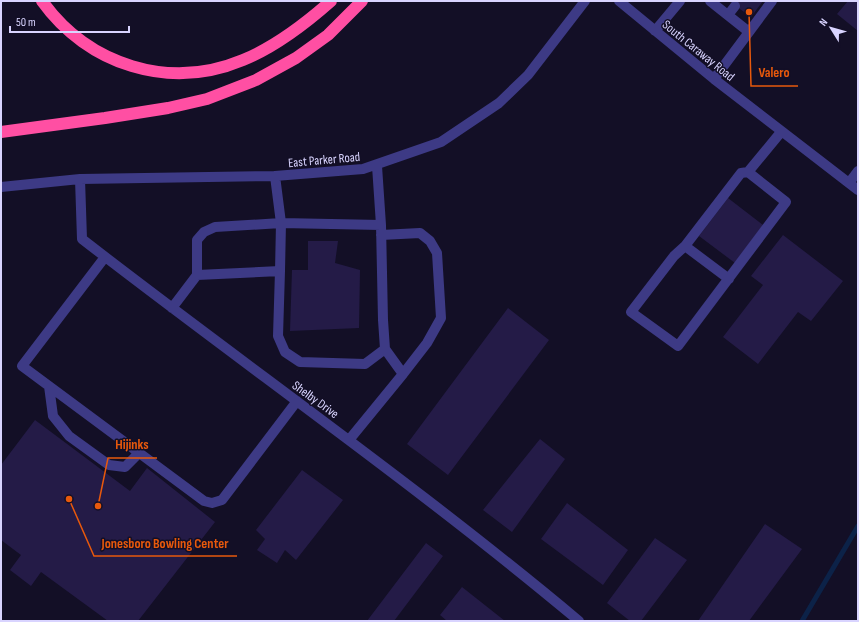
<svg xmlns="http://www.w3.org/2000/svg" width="859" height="622" font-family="'Sofia Sans Condensed',sans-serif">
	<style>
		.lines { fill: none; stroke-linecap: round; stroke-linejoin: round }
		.stream { stroke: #0c2248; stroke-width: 5 }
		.building { fill: #241b47 }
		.minor { stroke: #3d3a85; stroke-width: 10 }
		.highway { stroke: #ff4fa3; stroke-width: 12 }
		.labels { text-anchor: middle; stroke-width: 3; stroke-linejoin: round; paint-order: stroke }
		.street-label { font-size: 13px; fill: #d9d4ff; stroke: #130f26 }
		.leader { fill: none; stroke: #e8590c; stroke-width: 1.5 }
		.callout-dot { fill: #e8590c; stroke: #130f26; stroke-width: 1.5 }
		.callout-label { font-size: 14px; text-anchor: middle; font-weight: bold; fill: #e8590c; stroke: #130f26; stroke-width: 3; stroke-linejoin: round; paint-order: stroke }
	</style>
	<rect width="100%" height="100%" fill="#130f26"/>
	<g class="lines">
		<!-- stream -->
		<path class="stream" d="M802,621l56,-95"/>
	</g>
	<!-- building -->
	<path class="building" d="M729,1h34l-12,16z
		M848,1h10v30l-21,-17z
		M728,198l35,27 -28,38 -36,-27z
		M783,235l60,46 -32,40 -13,-9 -40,52 -35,-27 40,-52 -12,-9z
		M308,241h30l-3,22 25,7 -1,58 -69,3 2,-61h16z
		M508,308l41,32 -101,135 -41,-31z
		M35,420l95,71 17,-23 68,54 -77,99h-30l-67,-49 -10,14 -21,-16 11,-15 -20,-15v-75z
		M540,439l25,20 -53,73 -29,-22z
		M302,470l41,30 -47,60 -11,-10 -8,13 -20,-13 8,-11 -9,-9z
		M567,503l61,47 -25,35 -62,-46z
		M765,524l37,25 -53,72h-51z
		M655,538l32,22 -46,61h-11l-23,-18z
		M426,543l17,13 -49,65h-27z
		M462,587l43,34h-58l-7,-6z"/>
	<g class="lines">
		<!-- minor -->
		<path class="minor" d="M619,1l95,78 144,111
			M710,1l39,31
			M728,15l7,-9
			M655,31l25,-30
			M714,79l58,-78
			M748,172l-7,1 -56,73 -11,10 -43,56 47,34 108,-144 -38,-30 33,-40
			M275,176l6,47 100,2 -4,-59
			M80,179l2,60c165,128 337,248 497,382
			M849,183l9,-12
			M1,187l79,-8 195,-3 88,-7 78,-27 58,-39 29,-28 57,-74
			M381,235l39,-2 10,8 7,12 4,65 -14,25 -24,31
			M685,246l44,33
			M105,257l-83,109 182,135 8,2 10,-3 75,-99
			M280,271l-2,65 7,16 15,10 65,2 20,-15
			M172,308l25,-33 83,-4 1,-48 -66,4 -11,5 -7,8v35
			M49,386l4,30 16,20 40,29 16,2 14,-14
			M349,440l54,-66 -18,-25 -2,-29 -2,-95"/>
		<!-- highway -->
		<path class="highway" d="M42,1c46,64 127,90 201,59 32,-13 62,-36 88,-59
			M1,132l104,-14 63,-10 39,-9 49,-19 40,-22 32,-23 34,-34"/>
	</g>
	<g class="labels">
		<!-- street labels -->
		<g class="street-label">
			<text transform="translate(699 50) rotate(39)" y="5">South Caraway Road</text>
			<text transform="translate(324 159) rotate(-5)" y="5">East Parker Road</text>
			<text transform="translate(316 399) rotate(36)" y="5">Shelby Drive</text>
		</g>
	</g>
	<!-- callouts -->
	<path class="leader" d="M749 12L751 86H798M98 506L108 458H157M69 499L94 556H237"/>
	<g class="callout-dot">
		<circle cx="749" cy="12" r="4"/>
		<circle cx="98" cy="506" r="4"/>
		<circle cx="69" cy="499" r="4"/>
	</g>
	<g class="callout-label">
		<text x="774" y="77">Valero</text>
		<text x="132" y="449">Hijinks</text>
		<text x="165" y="548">Jonesboro Bowling Center</text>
	</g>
	<!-- border -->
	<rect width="859" height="622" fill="none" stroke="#d9d4ff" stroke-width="4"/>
	<!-- north arrow -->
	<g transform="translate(831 28) rotate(307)" stroke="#130f26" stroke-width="3" paint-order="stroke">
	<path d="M0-3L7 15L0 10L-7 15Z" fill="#d9d4ff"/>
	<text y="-6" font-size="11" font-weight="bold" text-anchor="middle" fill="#d9d4ff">N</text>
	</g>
	<!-- scale -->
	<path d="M10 26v6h119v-6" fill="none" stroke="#d9d4ff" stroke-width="2"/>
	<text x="16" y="26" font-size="12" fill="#d9d4ff" stroke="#130f26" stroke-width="3" paint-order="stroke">50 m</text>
</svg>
